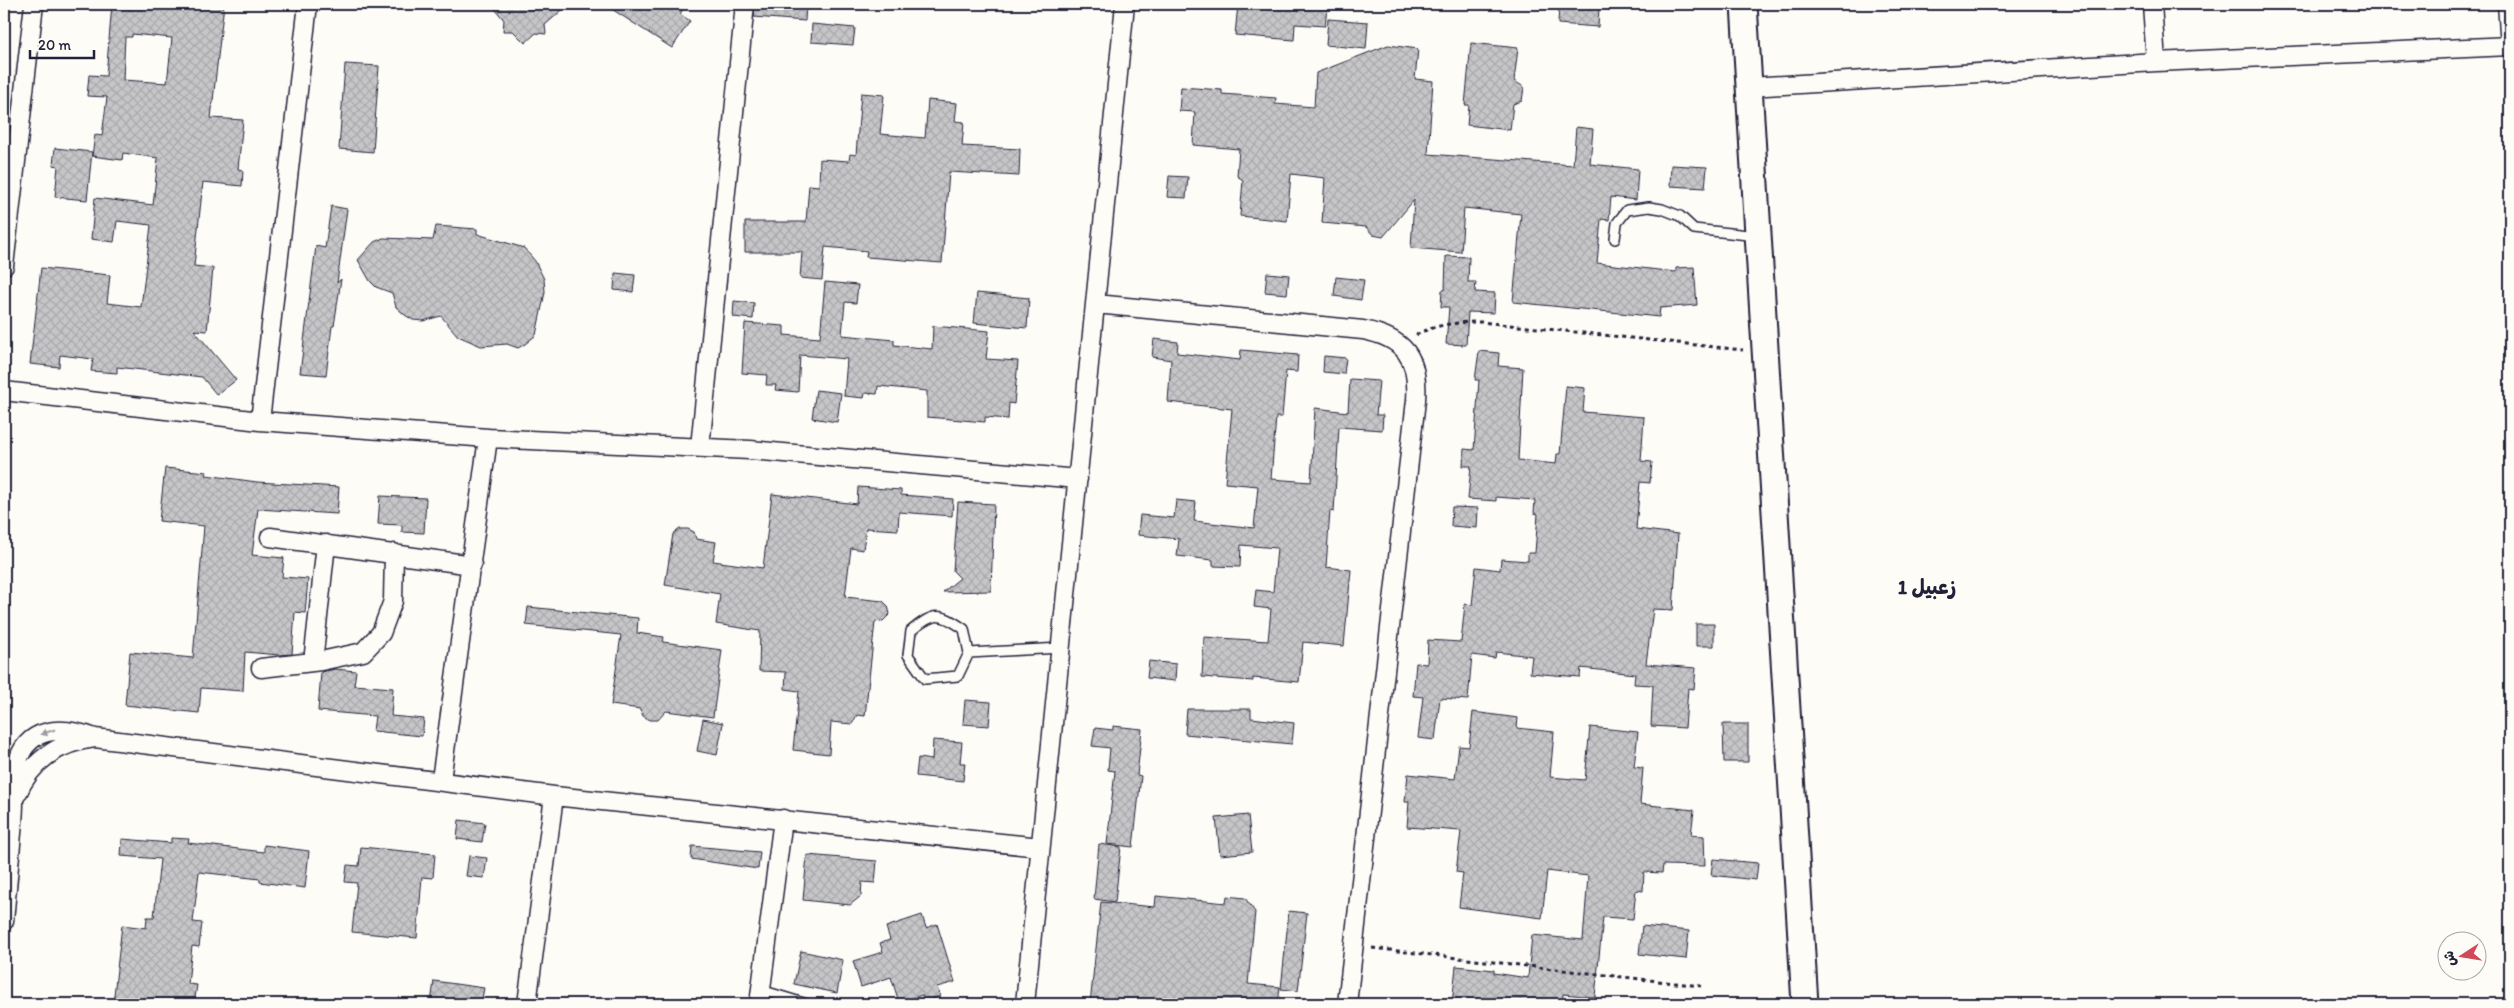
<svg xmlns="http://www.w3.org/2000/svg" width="2514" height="1008" font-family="Itim,'Playpen Sans Arabic',sans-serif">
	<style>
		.building { fill: url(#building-cross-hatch); stroke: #22223b; fill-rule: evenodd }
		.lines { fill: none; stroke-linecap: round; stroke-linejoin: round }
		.lane-casing { stroke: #22223b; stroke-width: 12 }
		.street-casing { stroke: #22223b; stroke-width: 21 }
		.secondary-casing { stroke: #22223b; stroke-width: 29 }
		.path { stroke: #22223b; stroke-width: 3; stroke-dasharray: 4 4; stroke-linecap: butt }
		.lane { stroke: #fdfcf7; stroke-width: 9 }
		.street { stroke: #fdfcf7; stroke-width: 18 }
		.secondary { stroke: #fdfcf7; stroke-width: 25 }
		.oneway { fill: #9a9aa2 }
		.labels { text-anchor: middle; stroke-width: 5; stroke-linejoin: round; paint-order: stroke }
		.district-label { font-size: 20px; font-weight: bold; fill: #22223b; stroke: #fdfcf7 }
	</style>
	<defs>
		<pattern id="building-cross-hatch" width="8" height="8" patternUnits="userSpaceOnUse" patternTransform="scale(1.25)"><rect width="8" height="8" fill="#c6c6c8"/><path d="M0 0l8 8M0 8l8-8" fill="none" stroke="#aaaaad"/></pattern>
	</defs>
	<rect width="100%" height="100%" fill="#fdfcf7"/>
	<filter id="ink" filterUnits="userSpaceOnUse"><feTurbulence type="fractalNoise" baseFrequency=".02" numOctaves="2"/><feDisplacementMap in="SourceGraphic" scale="10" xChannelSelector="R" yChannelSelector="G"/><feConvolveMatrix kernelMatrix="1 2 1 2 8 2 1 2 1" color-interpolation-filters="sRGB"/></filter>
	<g filter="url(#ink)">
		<!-- building -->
		<path class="building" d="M112,4h112l-13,114 32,2 -5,49 5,1 -1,16 -39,-4 -9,84 19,2 -6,63 -13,-1 42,50 -19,15 -15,-18 -85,-10v6l-26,-2 2,-12 -33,-4 -1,12 -29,-3 11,-96 69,7 -3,28 34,4 10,-82 -34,-4 -3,21 -23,-3 4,-41 58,7 5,-47 -35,-5 -1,7 -30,-4 3,-21 7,1 5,-39 -20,-1 2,-21 17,1zM132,34l40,4 -5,45 -44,-3 2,-43h7z
			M491,4h78l-24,21 1,9 -10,-1 -11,10 -12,-12h-10l1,-11z
			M604,4h82l-6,10 10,7 -18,27z
			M755,4l51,1 -1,16 -51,-4z
			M1238,4h59l30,3 -2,19 -30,-2 -1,16 -59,-5z
			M1559,5l40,2 -1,20 -40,-3z
			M1328,19l40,3 -2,27 -40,-4z
			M812,24l43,4 -2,17 -42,-3z
			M1471,43l47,5 -4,33 10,6 -2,14 -9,3 -3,26 -43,-5 2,-20h-4z
			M1388,45l30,4 -3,30 18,2 -5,73 145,11 3,-38 17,2 -3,35 48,5 -2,31 -25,-3 -2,23 -8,-1 -4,44 79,9v-4l18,-1 3,38 -37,3 -1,9 -146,-15 8,-88 -57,-6 -3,44 -50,-4 3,-48 -31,37 -10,-2 -7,-8 -44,-4 3,-45 -34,-4 -4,47 -47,-5 3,-36 -6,-4 2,-27 -46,-4 2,-33 -16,-1 2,-24 41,3v4l54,4 -1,6 39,3 2,-34z
			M345,64l34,2 -6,86 -34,-3z
			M861,93l23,2 -4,39 45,4 3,-38 29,3 -2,18 9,1 -2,24 58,3 -1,27 -70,-4 -7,91 -76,-6 1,-6 -42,-4 -3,33 -22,-2 2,-26h-57v-30h61l3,-37 10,1 1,-27 29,2 1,-7 6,1z
			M55,148l37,4 -5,48 -32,-3 3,-31 -5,-1z
			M1671,165l36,2 -2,21 -35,-2z
			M1169,176l19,1 -2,21 -19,-1z
			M331,206l16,3 -10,74 4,-4 -7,47h-2l-6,49 -26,-2 16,-127 9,2z
			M436,226l41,3v5l47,14 11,13 9,18 1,13 -9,43 -11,9 -7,4 -11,-4 -26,2 -23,-10 -17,-20 -18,5 -10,-1 -8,-5 -9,-8 -4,-14 -16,-6 -6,-6 -12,-21 16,-18 9,-4 50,2z
			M1446,256l23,1 -1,25h8l-1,10 20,1 -1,20 -26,-1 -2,33 -20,-1 3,-37h-8l1,-17h3z
			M615,273l20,2 -2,17 -19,-2z
			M1267,273l22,2 -2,19 -22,-2z
			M1336,277l28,3 -3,20 -27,-4z
			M825,282l33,3 -2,18 -11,-1 -3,33 52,5v5l38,4 1,-23 56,5 -3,28 32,2 -4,43 -5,-1 -1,16 -23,-2v5l-58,-5v-26l-49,-5 -1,8 -12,-1 -1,5 -20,-2 3,-37 -47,-4 -2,37 -23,-2 1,-5h-10l1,-10 -25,-2 3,-50 39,3v9l36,3z
			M977,293l52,5 -2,30 -53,-5z
			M734,301l20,2 -1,16 -20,-2z
			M1154,339l24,3 -1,11 63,7 1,-10 57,5 -1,17 -11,-1 -4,46h-6l-5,62 40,3 4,-74 33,4 2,-33 29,2 -3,34h7l-1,15 -43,-3 -5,85 -4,-1 -4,56 25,3 -7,76 -41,-4 -4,40 -46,-4v3l-51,-4 2,-40 64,4 3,-32 -17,-2 2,-17 17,2 4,-44 -36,-3 -1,22 -27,-1v-6l-36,-4 2,-17 -41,-4 2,-20 34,3 2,-18 20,2 -2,19 60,7 4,-42 -33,-3 7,-74 -64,-7 3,-42 -19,-3z
			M1479,351l20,2 -1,13 25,2 -5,92 38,4 1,-10h3l6,-68 19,2 -2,24 61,5 -3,44 11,1 -2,21 -10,-1 -4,47 42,5 -5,76 -20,-1 -7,55 50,4 -2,21 -6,-1 -3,40 -34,-2 2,-41 -19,-1 1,-10 -54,-6 -1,9 -50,-4 2,-17 -36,-4 -1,6 -23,-3 -4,45 -28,-2 -5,42 -17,-2 5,-41 -10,-1 3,-33 11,1 1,-24 33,2 4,-38 7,1 4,-38 24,3 1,-11 27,2v-8h7l3,-39 -4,-1 1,-13 -39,-3v4l-28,-2 3,-33h-8l1,-17 10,1 5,-70h-4z
			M1324,356l22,2 -2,16 -21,-2z
			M816,390l25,3 -4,29 -25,-4z
			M165,468l42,4 -1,3 51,7 82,5 -2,27 -79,-5 -6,46 32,3 -2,19 26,2 -3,34 -10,-1 -3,42 -13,1 -34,-3 -2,39 -42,-3 -2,25 -74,-8 5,-53 63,6 11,-132 -45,-5z
			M858,487l43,3v5l52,4 -1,17 -53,-4 -1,18 -32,-2 -3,22 -12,-2 -6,49 38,4 5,5 2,8 -7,7 -8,1 -10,94 -8,-1 -5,9 -21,-2 -2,32 -36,-4 6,-59 -14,-2 1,-17 -27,-1 1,-40 -44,-7 4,-30 -55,-9 8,-51 7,-5h8l6,3 2,7 20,3 -3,19 50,7 9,-74 85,10z
			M380,496l46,2 -2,35 -22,-1v-7l-24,-1z
			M958,502l36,2 -3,87 -48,1 17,-14 -7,-7z
			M1452,507l26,1 -1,20 -26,-2z
			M528,607l110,11 -1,15 27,4 -1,5 59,8 -9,67 -47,-6 -8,9h-8l-7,-4 -3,-7 -29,-4 10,-70 -95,-10z
			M1696,624h18v22h-18z
			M1149,661l27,3 -1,17 -28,-3z
			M335,669l21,2 -2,14 39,3 -2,28 33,3 -2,17 -49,-5 2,-15 -57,-5 3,-39z
			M965,700l26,2 -2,24 -26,-2z
			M1187,709h64v9l43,5 -2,21 -107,-10z
			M1473,712l45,6 -1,10 37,4 -4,45 35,3 5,-53 48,5 -4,35 9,1 -3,36 54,6 -3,25 13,1 1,30 -42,-1 -1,8 -18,-1 -1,19 -7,-1 -3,29 -30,-2 -8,80 -32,-3 -1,10h-110l4,-38 38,4v3l34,5 4,-43 51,5 5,-64 -41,-5 -5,47 -83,-11 4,-34 -7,-1 5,-41 -54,-4 2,-25h-4l3,-28 47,5 4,-33 10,1z
			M703,719l20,4 -6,32 -20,-4z
			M1723,724h25v38h-24z
			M1113,726l29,3 -5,46 4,1 -8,71 -26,-3 8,-73 -7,-1 2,-22 -18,-2 3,-18 18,2z
			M933,740l29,2 -2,21h5l-2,18 -47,-5 2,-18 14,2z
			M1248,815l4,37 -32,3 -4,-37z
			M459,820l26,3 -3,19 -25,-3z
			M171,838l18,1 -1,4 76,9v-7l45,6 -4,37 -45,-6v-3l-61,-7 -6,50 9,1 -3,24 -7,-1 -4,38 9,1 -3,19h-81l9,-79 24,3 1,-11h7l6,-58 -39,-3 1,-17 49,4z
			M1099,844l22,3 -6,55 -21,-3z
			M692,846l68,6 -2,17 -67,-10z
			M361,847l74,7 -2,24 -11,-1 -5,61 -65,-6 5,-49 -12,-1 2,-17 12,1z
			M807,855l70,6 -2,22 -13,-1 -1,14 -11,9 -47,-5z
			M469,856l18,2 -3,20 -18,-2z
			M1713,859l45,4 -2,17 -45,-5z
			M1156,896l70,7 1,-7 18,2 10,14 -7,72 32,3 -2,17h-109l-44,-4v4h-35l11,-102 54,5z
			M1289,911l18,2 -9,78 -17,-2z
			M922,915l4,13 11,-4 18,58 -18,5 3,9 -16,5 -2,-6 -23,7 -8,-25 -30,10 -8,-26 30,-9 -3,-9 10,-3 -4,-13z
			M1642,926l47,5 -3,28 -47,-5z
			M801,951l42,9 -6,33 -43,-9z
			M434,981l50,7 -3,16 -50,-1z"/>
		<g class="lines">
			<!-- lane casing -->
			<g class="lane-casing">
				<path id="lane" d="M1615,239l2,-16 10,-13 22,-3 13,2 18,7 14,13 63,7
					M969,653l-11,23 -33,3 -17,-24 3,-24c23,-19 29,-19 53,-2l5,24 92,-5
					M761,990l46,14"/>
			</g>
			<!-- street casing -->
			<g class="street-casing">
				<path id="street" d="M2152,4l4,58
					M2507,4l3,42
					M1750,87l406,-25 354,-16
					M4,266l30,-262
					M1096,304l267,26c41,8 56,27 53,70l-69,604
					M4,391l256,30 228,17 262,12 328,29
					M260,421l48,-417
					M700,447l45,-443
					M270,537l202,28
					M313,662l13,-118
					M261,668l60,-7 42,-9 18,-19 12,-32 1,-48
					M441,780l47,-342
					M17,794c14,-33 42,-52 78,-56
					M4,921c3,-33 6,-66 9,-99 2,-18 0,-37 3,-54 9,-43 46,-42 79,-30l459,58 486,51
					M527,1004l27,-208
					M759,1004l24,-185
					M1025,1004l100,-1000"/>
			</g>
			<!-- secondary casing -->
			<g class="secondary-casing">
				<path id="secondary" d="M1744,4l61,1000"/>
			</g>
			<!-- path -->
			<path class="path" d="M1416,335c20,-11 42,-13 65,-13l262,28
				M1372,948l329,38"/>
			<!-- lane -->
			<use href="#lane" class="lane"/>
			<!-- street -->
			<use href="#street" class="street"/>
			<!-- secondary -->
			<use href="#secondary" class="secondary"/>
		</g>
		<!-- one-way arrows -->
		<defs><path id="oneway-solid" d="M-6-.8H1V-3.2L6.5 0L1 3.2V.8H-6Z" transform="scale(1.25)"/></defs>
		<use class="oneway" href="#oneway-solid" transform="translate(48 732) rotate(161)"/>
	</g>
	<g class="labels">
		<!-- district labels -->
		<g class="district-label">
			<text x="1927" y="594">زعبيل 1</text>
		</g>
	</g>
	<!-- margin -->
	<rect width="2514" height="1008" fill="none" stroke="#fdfcf7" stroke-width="20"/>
	<rect x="10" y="10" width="2494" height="988" fill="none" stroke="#22223b" stroke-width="2" filter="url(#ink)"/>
	<!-- north arrow -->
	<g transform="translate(2462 956) rotate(258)"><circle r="24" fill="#fdfcf7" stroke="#a5a5ac"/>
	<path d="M0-4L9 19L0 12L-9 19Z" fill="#d1495b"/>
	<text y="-8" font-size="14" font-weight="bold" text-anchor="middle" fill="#22223b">ش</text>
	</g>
	<!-- scale -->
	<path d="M30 50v8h64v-8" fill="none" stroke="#22223b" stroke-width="2.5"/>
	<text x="38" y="50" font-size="15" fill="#22223b" stroke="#fdfcf7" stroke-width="4" paint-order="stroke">20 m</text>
</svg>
